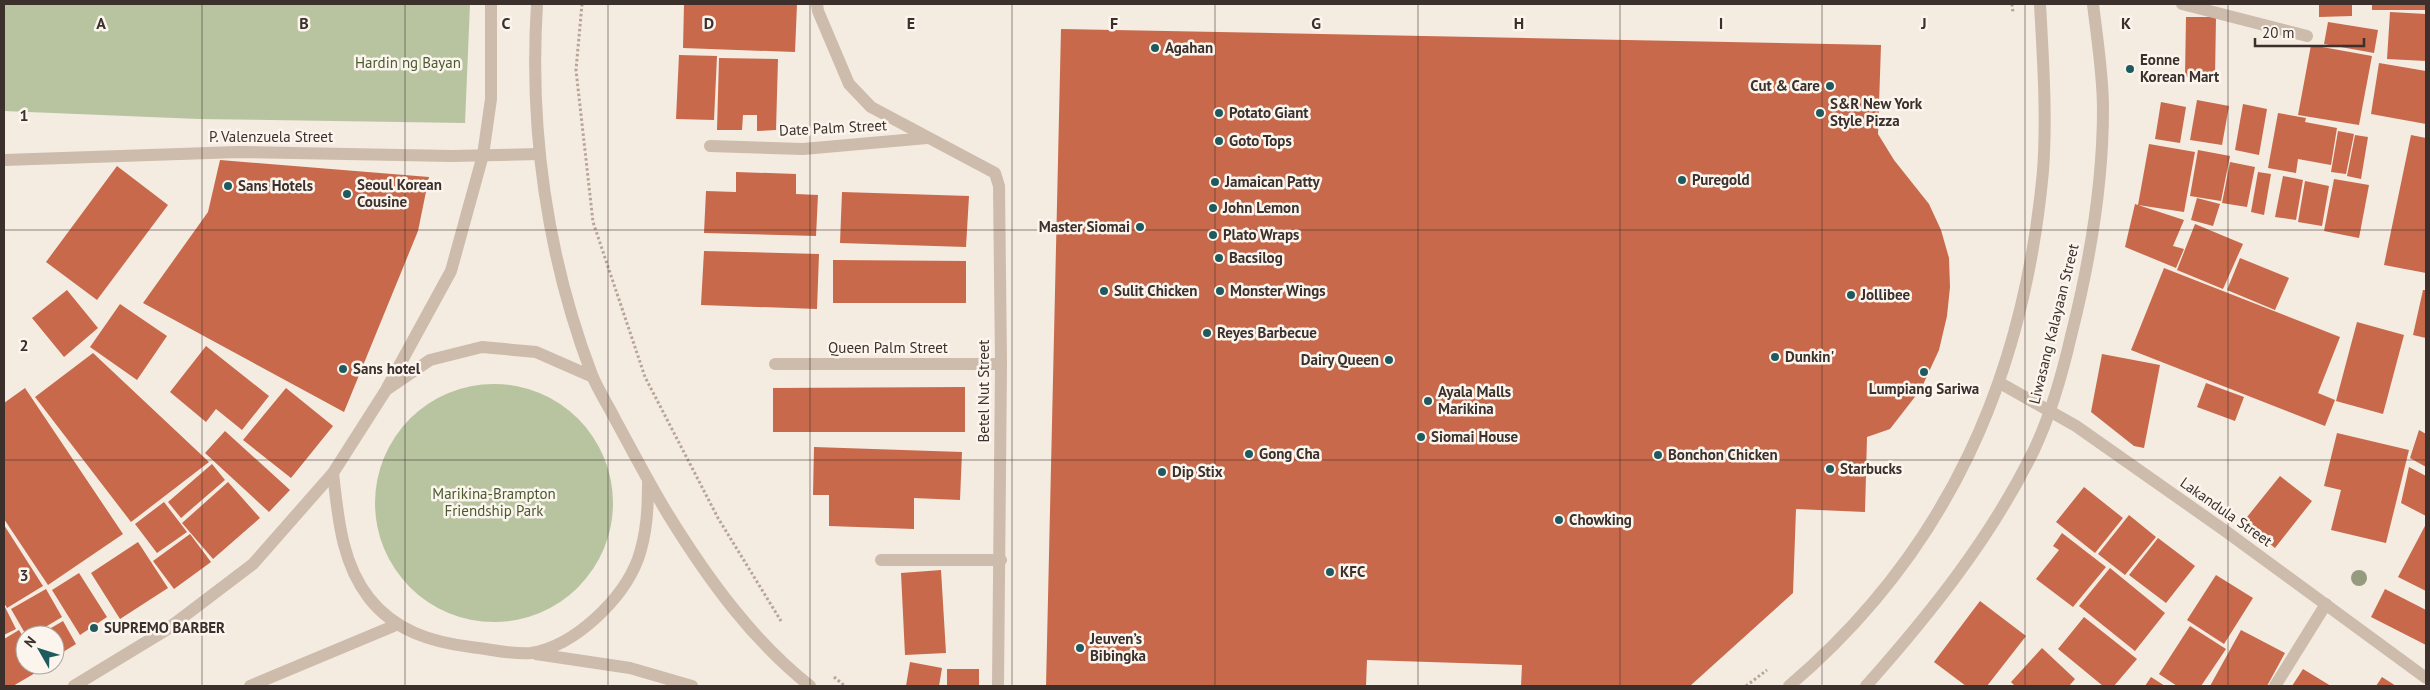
<svg xmlns="http://www.w3.org/2000/svg" width="2430" height="690" font-family="'PT Sans',sans-serif">
	<style>
		.green { fill: #b8c4a0 }
		.building { fill: #c8694b }
		.lines { fill: none; stroke-linecap: round; stroke-linejoin: round }
		.path { stroke: #b9a596; stroke-width: 3; stroke-dasharray: 2.5 2.5; stroke-linecap: butt }
		.service { stroke: #cdbbac; stroke-width: 12 }
		.minor { stroke: #cdbbac; stroke-width: 12 }
		.tertiary { stroke: #cdbbac; stroke-width: 12 }
		.tree { fill: #969b7f }
		.grid { fill: none; stroke: #3b302b; stroke-width: 1; stroke-opacity: 0.55 }
		.poi-dot { fill: #1f5a5e; stroke: #fbf5ee; stroke-width: 2 }
		.labels { text-anchor: middle; stroke-width: 5; stroke-linejoin: round; paint-order: stroke }
		.poi-label { font-size: 15px; font-weight: bold; fill: #3b302b; stroke: #fbf5ee; text-anchor: start }
		.park-label { font-size: 15px; fill: #4a5a2e; stroke: #fbf5ee }
		.street-label { font-size: 15px; fill: #3b302b; stroke: #fbf5ee }
		.grid-label { font-size: 16px; text-anchor: middle; font-weight: bold; fill: #3b302b; stroke: #fbf5ee; stroke-width: 5; stroke-linejoin: round; paint-order: stroke }
	</style>
	<rect width="100%" height="100%" fill="#f4ebe1"/>
	<!-- green -->
	<path class="green" d="M4,4h466l-5,119 -266,-4 -195,-8z
		M375 503a119 119 0 1 1 238 0a119 119 0 1 1-238 0Z"/>
	<!-- building -->
	<path class="building" d="M684,4h113l-2,48 -112,-4z
		M2319,4h33v12l-33,1z
		M2372,4h54v6h-54z
		M2390,12l36,2v47l-39,-2z
		M2186,17h30l-1,60h-30z
		M2328,22l50,8 -4,23 -50,-9z
		M1061,29l820,16 -3,89 16,26 35,44 12,26 8,28 1,29 -3,29 -8,34 -18,39 -31,40 -23,8 -2,75 -69,-3 -3,84 -103,93h-169l1,-21 -155,-5 -1,26h-320z
		M2311,45l61,11 -13,69 -61,-10z
		M679,55l38,1 -3,64 -38,-1z
		M719,58l59,1 -2,71 -19,1v-16h-14l-1,15h-25z
		M2379,63l47,8v53l-55,-10z
		M2197,100l32,6 -7,39 -32,-5z
		M2161,102l25,5 -6,36 -25,-4z
		M2243,104l24,5 -8,46 -24,-5z
		M2278,113l28,5 -1,4 32,6 -6,37 -33,-6 -2,14 -28,-5z
		M2338,131l16,3 -8,40 -15,-2z
		M2355,135l13,2 -7,42 -14,-3z
		M2411,135l15,3v135l-42,-8z
		M2149,144l46,8 -11,60 -46,-7z
		M2198,150l32,6 -9,45 -31,-5z
		M220,160l209,17 -11,54 -74,181 -201,-109 65,-91z
		M2230,162l25,5 -8,40 -25,-4z
		M117,166l51,39 -71,95 -51,-38z
		M736,172l60,2v20l22,1 -2,41 -112,-3 2,-42 30,1z
		M2258,172l13,2 -7,41 -13,-3z
		M2283,176l20,4 -7,40 -21,-3z
		M2334,179l35,6 -10,53 -35,-7z
		M2305,181l24,5 -7,40 -24,-4z
		M842,192l127,4 -3,51 -126,-4z
		M2197,198l23,6 -7,22 -22,-6z
		M2135,204l49,16 -11,26 11,3 -8,19 -51,-21z
		M2195,224l48,20 -20,45 -46,-19z
		M704,251l115,3 -2,55 -116,-4z
		M2240,258l49,20 -14,32 -48,-20z
		M833,260l133,1v42h-133z
		M2164,268l176,69 -22,56 17,7 -10,26 -194,-76z
		M67,290l31,38 -34,29 -32,-39z
		M2423,290h3v48l-13,-3z
		M120,304l47,32 -30,44 -47,-33z
		M2357,322l47,13 -21,79 -47,-13z
		M206,346l63,50 -27,34 -26,-21 -10,13 -36,-30z
		M93,353l116,109 -78,60 -96,-125z
		M2102,354l58,11 -16,83 -10,-2 -43,-34z
		M2206,383l38,14 -9,24 -38,-14z
		M965,387v45h-192v-44z
		M25,388l98,146 -75,51 -44,-66v-116z
		M286,388l47,38 -42,52 -48,-38z
		M2419,430l7,4v33l-16,-9z
		M225,431l65,59 -21,22 -64,-59z
		M2337,433l72,17 -23,93 -55,-13 10,-40 -17,-4z
		M814,447l148,5 -2,48 -46,-2v31l-85,-3v-31h-16z
		M212,464l13,16 -44,38 -13,-16z
		M2409,467l17,9v40l-25,-13z
		M2280,476l32,25 -37,47 -32,-26z
		M228,482l32,36 -47,41 -31,-36z
		M2084,487l39,31 -28,35 -39,-31z
		M164,502l23,30 -30,21 -22,-29z
		M2129,515l27,22 -31,38 -27,-21z
		M2426,524v67l-28,-14z
		M4,525l39,61 -36,22 -3,-5z
		M2062,533l44,34 -33,40 -37,-28 23,-29 -6,-4z
		M190,534l21,28 -37,27 -21,-28z
		M2158,538l37,28 -29,37 -37,-28z
		M138,542l30,46 -48,31 -29,-46z
		M2110,568l55,45 -30,38 -56,-45z
		M941,570l5,83 -41,2 -4,-82z
		M79,573l28,44 -27,18 -28,-45z
		M2216,575l37,23 -29,46 -37,-24z
		M46,589l16,28 -30,18h-6l-15,-26z
		M2385,589l41,21v35l-55,-28z
		M1980,601l46,35 -39,50h-21l-32,-24z
		M4,605l12,24 -12,6z
		M2084,617l53,42 -23,27h-11l-45,-37z
		M63,621l13,23 -21,13v-22h-16z
		M2190,626l36,23 -25,37h-24l-18,-12z
		M19,630l6,10v25h15l2,4 -29,17h-9v-47z
		M2241,630l44,23 -18,33h-57z
		M2042,648l33,31 -6,7h-54l-4,-4z
		M910,662l32,6 -3,18h-33z
		M947,669h32v17h-32z
		M2303,669l28,17h-39z
		M2151,677l14,9h-20z
		M2382,677l14,9h-20z"/>
	<g class="lines">
		<!-- path -->
		<path class="path" d="M582,4l-6,66 17,152 52,155 73,141 63,103
			M2012,4l1,9
			M834,677l11,9
			M1746,686l21,-16"/>
		<!-- service -->
		<path class="service" d="M2182,4l125,32
			M2275,686l51,-82"/>
		<!-- minor -->
		<path class="minor" d="M817,4l1,7 31,73 22,23 124,66 4,13 2,178 -3,322
			M710,146l93,3 124,-11
			M4,160l234,-8 214,4 87,-2
			M775,364h226
			M2000,383l76,43 148,104 202,148
			M881,560h120"/>
		<!-- tertiary -->
		<path class="tertiary" d="M537,4c-8,126 10,253 55,371 6,15 16,30 23,44 18,33 35,66 54,97 39,63 83,124 141,170
			M387,388l64,-117 32,-116 8,-56v-95
			M333,473c5,43 8,89 36,125 26,33 62,44 102,49 19,2 42,8 60,6 44,-7 92,-54 107,-94 9,-26 10,-51 10,-78
			M536,654l94,14 62,18
			M74,686l92,-56 87,-66 80,-91 53,-83 44,-30 52,-13 54,5 57,25
			M250,686l146,-61
			M1789,686c159,-135 235,-309 254,-515 4,-55 0,-112 -3,-167
			M1866,686c64,-72 125,-148 168,-236 17,-36 28,-75 37,-114 19,-75 32,-150 32,-227 0,-35 -6,-71 -10,-105"/>
	</g>
	<!-- trees -->
	<circle class="tree" cx="2359" cy="578" r="8"/>
	<!-- grid -->
	<path class="grid" d="M202,4v682M405,4v682M608,4v682M810,4v682M1012,4v682M1215,4v682M1418,4v682M1620,4v682M1822,4v682M2025,4v682M2228,4v682M4,230h2422M4,460h2422"/>
	<!-- markers -->
	<g class="poi-dot">
		<circle cx="1155" cy="48" r="5"/>
		<circle cx="2130" cy="69" r="5"/>
		<circle cx="1830" cy="86" r="5"/>
		<circle cx="1219" cy="113" r="5"/>
		<circle cx="1820" cy="113" r="5"/>
		<circle cx="1219" cy="141" r="5"/>
		<circle cx="1682" cy="180" r="5"/>
		<circle cx="1215" cy="182" r="5"/>
		<circle cx="228" cy="186" r="5"/>
		<circle cx="347" cy="194" r="5"/>
		<circle cx="1213" cy="208" r="5"/>
		<circle cx="1140" cy="227" r="5"/>
		<circle cx="1213" cy="235" r="5"/>
		<circle cx="1219" cy="258" r="5"/>
		<circle cx="1104" cy="291" r="5"/>
		<circle cx="1220" cy="291" r="5"/>
		<circle cx="1851" cy="295" r="5"/>
		<circle cx="1207" cy="333" r="5"/>
		<circle cx="1775" cy="357" r="5"/>
		<circle cx="1389" cy="360" r="5"/>
		<circle cx="343" cy="369" r="5"/>
		<circle cx="1924" cy="372" r="5"/>
		<circle cx="1428" cy="401" r="5"/>
		<circle cx="1421" cy="437" r="5"/>
		<circle cx="1249" cy="454" r="5"/>
		<circle cx="1658" cy="455" r="5"/>
		<circle cx="1830" cy="469" r="5"/>
		<circle cx="1162" cy="472" r="5"/>
		<circle cx="1559" cy="520" r="5"/>
		<circle cx="1330" cy="572" r="5"/>
		<circle cx="94" cy="628" r="5"/>
		<circle cx="1080" cy="648" r="5"/>
	</g>
	<g class="labels">
		<!-- poi labels -->
		<g class="poi-label">
			<text x="1165" y="53">Agahan</text>
			<text x="2140" y="65">Eonne<tspan x="2140" dy="17">Korean Mart</tspan></text>
			<text x="1820" y="91" text-anchor="end">Cut &amp; Care</text>
			<text x="1830" y="109">S&amp;R New York<tspan x="1830" dy="17">Style Pizza</tspan></text>
			<text x="1229" y="118">Potato Giant</text>
			<text x="1229" y="146">Goto Tops</text>
			<text x="1692" y="185">Puregold</text>
			<text x="1225" y="187">Jamaican Patty</text>
			<text x="357" y="190">Seoul Korean<tspan x="357" dy="17">Cousine</tspan></text>
			<text x="238" y="191">Sans Hotels</text>
			<text x="1223" y="213">John Lemon</text>
			<text x="1130" y="232" text-anchor="end">Master Siomai</text>
			<text x="1223" y="240">Plato Wraps</text>
			<text x="1229" y="263">Bacsilog</text>
			<text x="1114" y="296">Sulit Chicken</text>
			<text x="1230" y="296">Monster Wings</text>
			<text x="1861" y="300">Jollibee</text>
			<text x="1217" y="338">Reyes Barbecue</text>
			<text x="1785" y="362">Dunkin'</text>
			<text x="1379" y="365" text-anchor="end">Dairy Queen</text>
			<text x="353" y="374">Sans hotel</text>
			<text x="1924" y="394" text-anchor="middle">Lumpiang Sariwa</text>
			<text x="1438" y="397">Ayala Malls<tspan x="1438" dy="17">Marikina</tspan></text>
			<text x="1431" y="442">Siomai House</text>
			<text x="1259" y="459">Gong Cha</text>
			<text x="1668" y="460">Bonchon Chicken</text>
			<text x="1840" y="474">Starbucks</text>
			<text x="1172" y="477">Dip Stix</text>
			<text x="1569" y="525">Chowking</text>
			<text x="1340" y="577">KFC</text>
			<text x="104" y="633">SUPREMO BARBER</text>
			<text x="1090" y="644">Jeuven’s<tspan x="1090" dy="17">Bibingka</tspan></text>
		</g>
		<!-- park labels -->
		<g class="park-label">
			<text x="408" y="68">Hardin ng Bayan</text>
			<text x="494" y="499">Marikina-Brampton<tspan x="494" dy="17">Friendship Park</tspan></text>
		</g>
		<!-- street labels -->
		<g class="street-label">
			<text transform="translate(833 128) rotate(-3)" y="5">Date Palm Street</text>
			<text x="271" y="142">P. Valenzuela Street</text>
			<text transform="translate(2054 324) rotate(-76)" y="5">Liwasang Kalayaan Street</text>
			<text x="888" y="353">Queen Palm Street</text>
			<text transform="translate(984 391) rotate(-90)" y="5">Betel Nut Street</text>
			<text transform="translate(2226 512) rotate(35)" y="5">Lakandula Street</text>
		</g>
	</g>
	<g class="grid-label">
		<text x="101" y="29">A</text>
		<text x="304" y="29">B</text>
		<text x="506" y="29">C</text>
		<text x="709" y="29">D</text>
		<text x="911" y="29">E</text>
		<text x="1114" y="29">F</text>
		<text x="1316" y="29">G</text>
		<text x="1519" y="29">H</text>
		<text x="1721" y="29">I</text>
		<text x="1924" y="29">J</text>
		<text x="2126" y="29">K</text>
		<text x="24" y="121">1</text>
		<text x="24" y="351">2</text>
		<text x="24" y="581">3</text>
	</g>
	<!-- border -->
	<rect width="2430" height="690" fill="none" stroke="#3b302b" stroke-width="10"/>
	<!-- north arrow -->
	<g transform="translate(40 650) rotate(309)"><circle r="24" fill="#fbf5ee" stroke="#aea6a0"/>
	<path d="M0-4L9 19L0 12L-9 19Z" fill="#1f5a5e"/>
	<text y="-8" font-size="14" font-weight="bold" text-anchor="middle" fill="#3b302b">N</text>
	</g>
	<!-- scale -->
	<path d="M2255 38v8h109v-8" fill="none" stroke="#3b302b" stroke-width="2.5"/>
	<text x="2262" y="38" font-size="15" fill="#3b302b" stroke="#fbf5ee" stroke-width="4" paint-order="stroke">20 m</text>
</svg>
